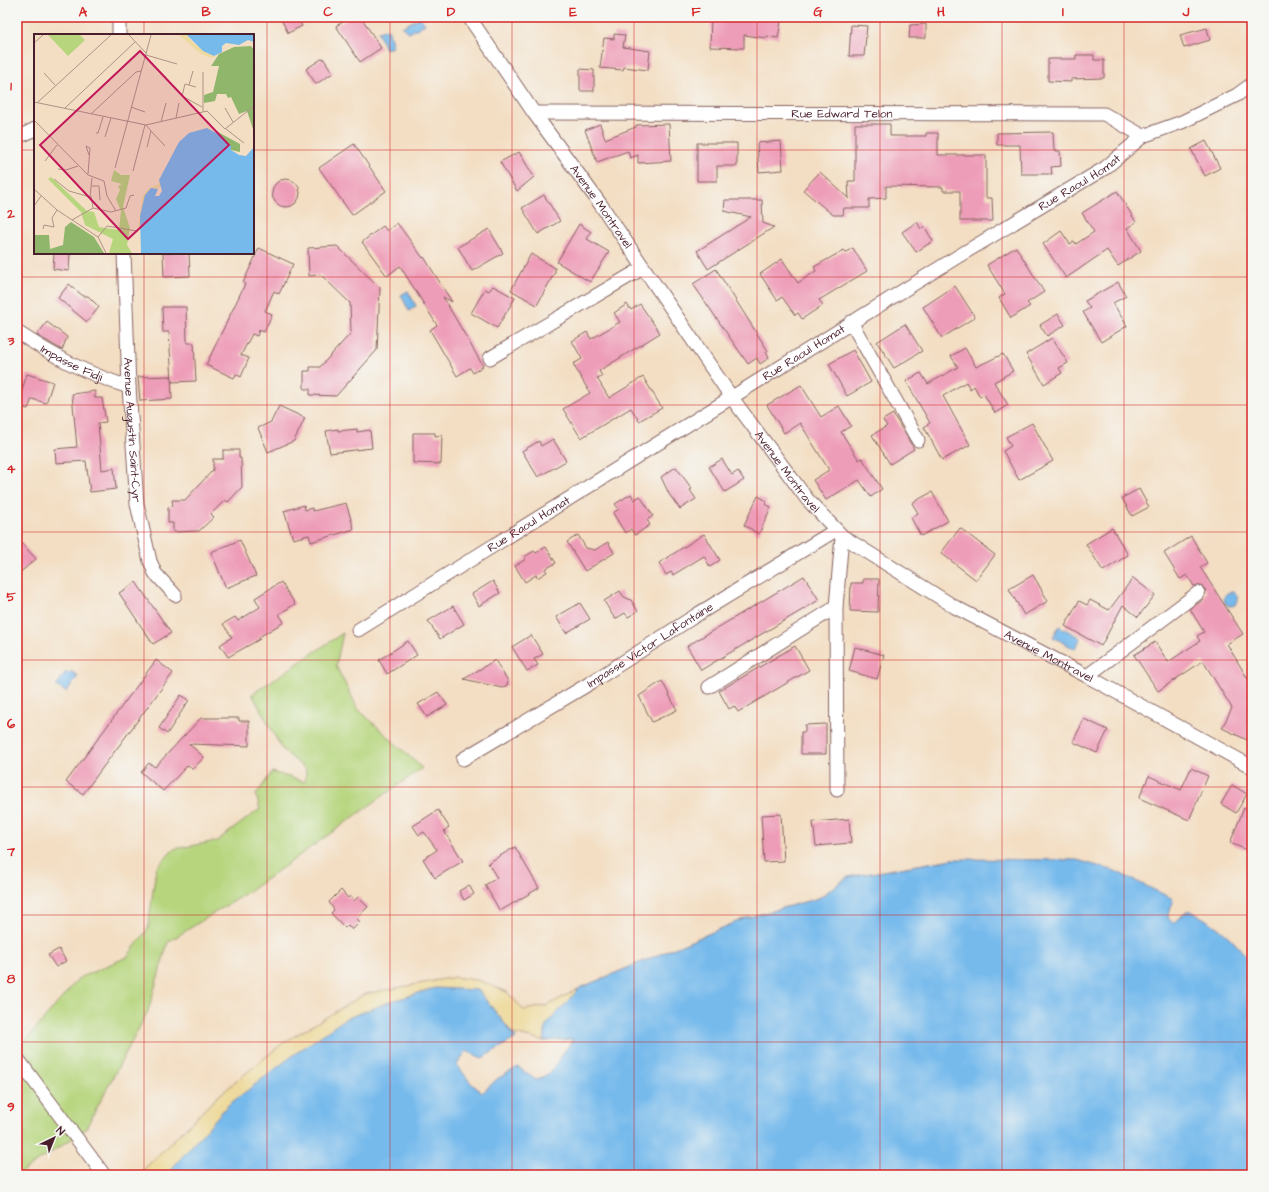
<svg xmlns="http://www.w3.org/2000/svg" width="1269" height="1192" font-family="'Architects Daughter',sans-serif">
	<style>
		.green { fill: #b6d57d; stroke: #807a54 }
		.sand { fill: #eeda9e; stroke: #9c7c64 }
		.water { fill: #76baec; stroke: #606c8c }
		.building { fill: #ee9db8 }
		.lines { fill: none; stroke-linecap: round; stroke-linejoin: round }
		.street-casing { stroke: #856260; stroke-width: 15 }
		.street { stroke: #fff; stroke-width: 13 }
		.grid { fill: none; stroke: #d62828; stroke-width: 1; stroke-opacity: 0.55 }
		.labels { text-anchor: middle; stroke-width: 3.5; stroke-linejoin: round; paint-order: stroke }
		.street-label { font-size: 12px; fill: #4a1f2b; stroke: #f6f6f2 }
		.inset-road { fill: none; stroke: #af9286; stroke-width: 1 }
		.view { fill: #c2185b; fill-opacity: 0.15; stroke: #c2185b; stroke-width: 2 }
		.inset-edge { fill: none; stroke: #4a1f2b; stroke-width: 2 }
		.neatline { fill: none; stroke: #d62828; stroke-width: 1.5 }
		.grid-label { font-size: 13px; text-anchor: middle; font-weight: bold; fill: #d62828 }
	</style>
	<rect width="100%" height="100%" fill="#f6f6f2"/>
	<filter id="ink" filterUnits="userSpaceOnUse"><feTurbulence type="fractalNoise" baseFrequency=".025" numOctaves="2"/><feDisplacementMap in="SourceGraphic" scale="8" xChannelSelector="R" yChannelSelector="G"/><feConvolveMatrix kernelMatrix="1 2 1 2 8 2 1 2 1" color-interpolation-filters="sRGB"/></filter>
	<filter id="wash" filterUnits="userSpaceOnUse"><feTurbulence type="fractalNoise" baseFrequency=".012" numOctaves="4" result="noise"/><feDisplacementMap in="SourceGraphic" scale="16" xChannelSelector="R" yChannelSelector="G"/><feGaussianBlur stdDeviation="0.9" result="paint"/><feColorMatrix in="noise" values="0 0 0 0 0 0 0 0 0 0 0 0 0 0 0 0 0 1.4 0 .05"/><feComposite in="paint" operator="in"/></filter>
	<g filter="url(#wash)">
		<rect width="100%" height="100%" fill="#f3dec3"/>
		<!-- green -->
		<path class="green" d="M343,633l-7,33 22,43 64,59 -168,120 -86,54 -20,69 -63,119 -68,45v-124l62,-73 48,-21 21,-28 8,-61 18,-19 43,-8 43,-32 -4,-14 16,-23 33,10 1,-12 -24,-21 -30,-55z"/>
		<!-- sand -->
		<path class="sand" d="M953,859l-380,179 -29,3 -31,-7 -35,-44 -291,185h-49l79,-78 66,-54 82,-49 90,-17 26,4 26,11 17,18 22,-4 34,-18 166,-70 73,-20 29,-21z"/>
		<!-- water -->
		<path class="water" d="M420,17l5,7 -16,9 -7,-6z
			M388,29l5,18 -8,2 -7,-17z
			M408,291l8,15 -7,5 -8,-16z
			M1224 599a7 7 0 1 1 14 0a7 7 0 1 1-14 0Z
			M1059,626l22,12 -6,11 -22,-12z
			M72,672l6,4 -12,16 -10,-6 9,-13z
			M953,859l124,1 38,11 58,28 -5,19 5,5 16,-13c30,16 43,27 63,54v211h-1086l61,-69 69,-53 49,-34 47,-18 43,-13 43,2 38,48 -34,20 -16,-7 -9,14 13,17 12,11 15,-14 21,-12 18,13 13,-6 24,-35 -29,2 2,-16 34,-37 166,-70 73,-20 29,-21z"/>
		<g id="blocks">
			<!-- building -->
			<path class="building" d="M280,17h17l5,9 -14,7z
				M351,17h10l20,31 -21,14 -24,-36z
				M711,17h47l23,4 -3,17 -11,-2 -1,2 -22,-3v13l-34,-1z
				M926,24v14h-17l1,-13z
				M851,25l16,1 -3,30h-15z
				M1207,28l3,12 -26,8 -4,-13z
				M614,34l11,1 -2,12 27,4 -2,19 -24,-3 -1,3 -23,-2 4,-30 10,1z
				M1076,55h18v5h10v18l-33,1v3l-23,-1v-22h28z
				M323,58l10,15 -17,11 -10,-15z
				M580,69l14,1v21h-14z
				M600,124l5,15 31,-12v-2l33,-1 2,37 -33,2v-8l-8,3 -2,-7 -31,11 -12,-32z
				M855,124h35v12h36v-3h12v22h48v43h6l1,23h-33v-30h-17v-4l-57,-1v12l-17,1v9h-25l-1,7h-10l-30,-25 17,-18 29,27 -1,-18h7z
				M1053,132l1,19h6l1,15 -10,1 1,7h-31l-1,-29h-23v-12z
				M781,141l2,29 -24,2 -2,-29z
				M1206,141l14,27 -15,8 -14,-27z
				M697,143h40v23h-20v15h-20z
				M354,144l32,47 -34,24 -33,-47z
				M519,152l15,25 -17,14 -17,-29z
				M272 193a14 14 0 1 1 28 0a14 14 0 1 1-28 0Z
				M1117,191l19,31 -9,6 14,23 -23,15 -11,-16 -41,28 -23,-34 18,-13 9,13 4,-3 2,3 18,-12 -12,-19z
				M544,195l16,26 -22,13 -16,-26z
				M725,200h37l1,23 11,4 -66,42 -11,-18 54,-34 -27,-6z
				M917,222l4,7 3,-3 9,15 -17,11 -14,-20z
				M397,223l26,35 1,-1 28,45 -9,-5 40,69 -10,7 -3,-5 -13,8 -27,-46 7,-5 -37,-59 -13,10 -25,-34 21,-16 4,5z
				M579,224l12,8 -4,7 22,13 -19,30 -33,-20z
				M489,229l14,24 -31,18 -14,-24z
				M337,246l43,42 -3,62 -41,46 -26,-1v-6h-6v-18h6v-4h10l31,-34 -1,-30 -29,-28 -12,1 -1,-28z
				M1016,247l28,45 -17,11 3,3 -19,12 -12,-20 6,-4 -18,-29z
				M259,248l34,16 -14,30 -5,-3 -9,20 7,3 -8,18 -5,-2 -2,6 -5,-2 -11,21 8,3 -8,19 -5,-3 -2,4 -28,-13 39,-81 -2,-1z
				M853,248l14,23 -48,29 4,5 -21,14 -4,-6 -3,2 -13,-18 -5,3 -17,-26 22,-15 16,24 18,-12 -2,-4 30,-17 2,2z
				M54,253h16l-1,18 -16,-2z
				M163,253h26l1,23 -26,1z
				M531,254l24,14v4l-18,33 -26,-15z
				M716,269l52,82 -2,1 3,6 -9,6 -3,-6 -9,6 -55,-80z
				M1118,282l8,14 -13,7 14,23 -26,16 -18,-30 7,-4 -5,-7z
				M69,284l14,12h5l11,11 -12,15 -29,-24z
				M493,286l22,12 -18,30 -26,-15 14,-24 4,2z
				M955,286l20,31 -33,21 -19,-31z
				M627,304l4,6 9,-6 20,29 -61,38 3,5 -5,2 12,20 34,-21 19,31 -23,13 -8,-13 -50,30 -18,-29 27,-16 -17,-29 9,-5 -10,-18 15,-9 4,7 29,-17 -6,-9z
				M162,307h24l1,36h7l2,38 -24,1 -3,-50h-6z
				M1058,314l7,11 -18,11 -7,-11z
				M47,322l20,15 -5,13 -25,-15z
				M905,324l17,27 -28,17 -17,-26z
				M1052,338l16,25 -9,5 3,5 -18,11 -18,-30z
				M965,348l11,19 27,-13 10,17 -19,11 14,23 -13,8 -11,-19 -4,3 -6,-11 -4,3 -4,-7 -23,14 27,49 -28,15 -18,-33 6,-4 -24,-42 15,-8 7,11 30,-17 -7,-11z
				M853,350l18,32 -24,14 -18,-32z
				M27,374l26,8 -7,21 -14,-4 -4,10 -11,-3z
				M171,376l1,23 -32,2 -2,-24z
				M801,385l20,32 18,-11 12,20 -10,6 18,28 3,-2 20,31 -11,8 -12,-17 -33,20 -13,-20 16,-10 -29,-47 -16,10 -17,-28z
				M95,391v7h7l4,24 -8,1 4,47 12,-2 2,21 -26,3 -4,-31 -30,2 -1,-14 22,-2 -5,-53z
				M279,406l26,12 -11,23 -26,11 -10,-24 13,-6z
				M893,414l21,35 -24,15 -18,-29 15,-9 -4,-6z
				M1032,423l21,38 -34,19 -16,-29 8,-5 -5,-9z
				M338,429v2l19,-2v3l13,-2 2,18 -42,5 -4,-22z
				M413,433h22v3l7,-1 -1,29 -28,-1z
				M553,439l13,22 -28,16 -16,-26 17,-10 2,5z
				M223,450h16v8h2l1,29 -14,15 -3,-2 -14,14 3,3 -15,14 -26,1v-9h-5v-16l5,-1 -1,-6h13l28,-30v-11h10z
				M722,459l10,16 6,-4 6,9 -19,12 -16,-25z
				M676,467l16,22 -2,1 6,9 -16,10 -11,-15 -8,-17z
				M1139,489l10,18 -17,9 -10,-18z
				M932,492l16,29 -27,15 -10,-18 7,-5 -6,-10z
				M631,494l3,6 6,-4 13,20 -6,4 3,5 -15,10 -4,-6 -6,4 -12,-20 6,-4 -4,-5z
				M758,496l9,5 -2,3 6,3 -12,27 -15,-9z
				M346,503l8,26 -43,13 -2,-7 -16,4 -9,-28 20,-6 1,5 7,-2 1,3z
				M960,528l35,27 -19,25 -35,-27z
				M1112,528l16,27 -25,16 -17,-27z
				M704,534l16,26 -10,7 -6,-11 -31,19 -2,-3 -5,3 -7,-12z
				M578,535l8,13 9,2 13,-8 6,11 -29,18 -18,-29z
				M1191,536l16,27 -7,4 43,67 -16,10 25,42v45l-5,9 -25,-12 10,-20 -29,-47 -45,30 -24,-36 21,-13 13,20 32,-21 -3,-5 7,-4 -14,-23 13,-9 3,-8 -1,-3 -4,-3h-7l-7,-11 -7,4 -16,-26z
				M17,538l19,21 -19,16z
				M240,540l16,36 -30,12 -15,-36z
				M546,547l10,16 -11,6 2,3 -10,6 -1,-3 -11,7 -10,-16 11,-7 -2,-2 10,-6 2,2z
				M1033,575l15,26 -24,14 -15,-26z
				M804,576l15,24 -118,70 -14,-24z
				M1133,578l22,17 -17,22 -15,-12 -22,41 -36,-20 14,-25 8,4 3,-5 19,10z
				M863,579h16l-1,33 -28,-1 1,-28h12z
				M493,581l7,12 -21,13 -7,-12z
				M136,582l35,51 -18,11 -34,-51z
				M281,582l14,22 -16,10 5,8 -25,15 1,2 -32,18 -8,-12 12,-8 -9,-13 12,-7 3,4 22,-14 -5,-9z
				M620,591l4,6 7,3 7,11 -10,6 -3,-4 -10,6 -11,-18z
				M580,603l10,16 -24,14 -10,-16z
				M453,606l11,18 -24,15 -12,-18z
				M531,635l12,19 -9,5 4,6 -11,6 -15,-24z
				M408,641l9,14 -30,19 -8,-14z
				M795,646l14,24 -71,42 -4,-6 -5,3 -10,-18z
				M855,647l29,8 -7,24 -28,-8z
				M156,660l17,13 -90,121 -17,-12z
				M495,660l13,21 -1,4 -5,3 -38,-9z
				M662,681l15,29 -25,12 -13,-26z
				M438,692l9,13 -20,12 -9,-13z
				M181,695l8,5 -22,34 -8,-6z
				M201,718h38v3h10v25l-60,-2 15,13 -11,12 -5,-4 -25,26 -22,-19 8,-9 6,4z
				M1084,719l24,11 -11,23 -24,-11z
				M826,724v30h-25v-22h4v-7z
				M1191,768l17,8 -19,44 -50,-22 10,-22 32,14z
				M1232,785l15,9 -11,19 -15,-9z
				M1244,808l8,4v40l-22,-9z
				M438,810l11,17 -5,4 19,30 -28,17 -12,-19 14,-9 -13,-18 -5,3 -6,-9z
				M781,814l3,47 -20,1 -3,-47z
				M849,819l2,24 -35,3 -3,-24z
				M515,847l24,41 -39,23 -15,-26 12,-7 -9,-15z
				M469,885l5,9 -10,6 -5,-9z
				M341,890l7,8 2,-2 4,5 4,-4 10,10 -12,11 4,4 -8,8 -4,-5 -3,3 -14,-15 3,-3 -5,-8z
				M59,949l7,12 -10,6 -8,-12z"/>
		</g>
	</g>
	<g filter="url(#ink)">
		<use href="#blocks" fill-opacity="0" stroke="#856260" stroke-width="1"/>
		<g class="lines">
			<!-- street casing -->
			<g class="street-casing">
				<g id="street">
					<path d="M119,17v18"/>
					<path id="s1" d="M469,17l65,96 67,92 131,193 75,101 35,37 113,71 132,69 165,91"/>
					<path id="s2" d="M534,113l570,1 39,22"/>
					<path d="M17,135l8,-1 10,-5"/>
					<path id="s3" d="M124,253l5,134 8,117 13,57 5,12 20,22"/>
					<path d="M851,322l67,118"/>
					<path id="s4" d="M17,332c38,25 68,41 112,55"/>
					<path d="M490,358l153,-90"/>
					<path d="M836,607l1,183"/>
					<path id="s5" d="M358,630l599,-373 148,-89 38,-32 39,-14 55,-27 15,-11"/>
					<path d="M1087,676l111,-83"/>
					<path d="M709,687l127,-80 6,-71"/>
					<path id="s6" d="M463,759l129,-77 106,-68 138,-84"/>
					<path d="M17,1058l87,117"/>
				</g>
			</g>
			<!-- street -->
			<use href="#street" class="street"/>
		</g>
	</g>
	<!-- grid -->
	<path class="grid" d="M144,17v18M267,17v1158M390,17v1158M512,17v1158M634,17v1158M757,17v1158M880,17v1158M1002,17v1158M1124,17v1158M17,150h18M253,150h999M144,253v922M17,277h1235M17,405h1235M17,532h1235M17,660h1235M17,787h1235M17,915h1235M17,1042h1235"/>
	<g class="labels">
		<!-- street labels -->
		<g class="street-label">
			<text dy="4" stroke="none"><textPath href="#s2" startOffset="308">Rue Edward Telon</textPath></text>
			<text dy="4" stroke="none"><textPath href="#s5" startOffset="849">Rue Raoul Homat</textPath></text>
			<text dy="4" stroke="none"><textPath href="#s1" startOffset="231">Avenue Montravel</textPath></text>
			<text dy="4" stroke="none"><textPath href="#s5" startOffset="525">Rue Raoul Homat</textPath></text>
			<text dy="4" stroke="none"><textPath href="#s4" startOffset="63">Impasse Fidji</textPath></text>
			<text dy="4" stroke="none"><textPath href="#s3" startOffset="177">Avenue Augustin Saint-Cyr</textPath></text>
			<text dy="4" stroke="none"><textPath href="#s1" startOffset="555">Avenue Montravel</textPath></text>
			<text dy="4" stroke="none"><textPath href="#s5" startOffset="201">Rue Raoul Homat</textPath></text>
			<text dy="4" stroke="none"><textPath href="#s6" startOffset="219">Impasse Victor Lafontaine</textPath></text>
			<text dy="4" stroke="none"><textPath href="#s1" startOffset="879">Avenue Montravel</textPath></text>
		</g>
	</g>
	<!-- overview -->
	<g transform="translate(34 34)">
		<rect width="220" height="220" fill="#f3dec3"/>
		<path d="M14,1h32l5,5 -17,16zM80,136l7,5h9l-7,32 7,21 -3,17 5,8h-23l4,-14 -28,-14 -4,-13 -33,-33 3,-2 36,34 7,1 5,15 20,3 2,-19 -5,-12 4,-9 -2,-4 4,-2 -11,-3z" fill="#b6d57d"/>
		<path d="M217,12l3,4v82l-7,-21 -8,3 -8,-17 -3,1 -2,-4h-9l-2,7 -11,2v-8l9,-3 6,-26h-8l8,-12 15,-7zM182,97l24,13v8l-9,-2zM37,188l23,15 10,16h-70v-18h15l1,14 13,-4 2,-18z" fill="#90b66c"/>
		<path d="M145,1h8l6,8 21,13 4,-1 -6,3 -11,-4zM145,108l-17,43 -5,4 -6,-1 -10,38 -3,3 4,-32 6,-8 10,-5z" fill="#eeda9e"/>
		<path d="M153,1h67v7l-6,-2 -9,5 -13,-2 -4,3v6l-8,4 -11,-5zM173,94l16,9 8,9v4l8,5 7,1 8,-9v106h-113l-1,-37 5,-21 6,-7 7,1 -3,7h4l3,-5 -3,-11 20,-38 10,-9z" fill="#76baec"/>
		<path class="inset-road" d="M95,1l17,18M0,9l9,-8M112,21l31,9M169,38v39M10,39l11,12M155,51l4,-14M162,53l-11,-3 -3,12 20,11M0,68l112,23 61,-14 18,18 29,-23M4,68l73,-67M97,73l14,5M31,74l70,-66M191,74l8,14M57,80l45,-42 5,-1M142,84l3,-15M0,86l54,55 16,6 3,15 9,15M127,88l5,-19M112,91l5,6 -4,16M192,95l18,14M117,97l14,15M62,99h2l5,-16M71,103l6,-19M11,127l12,-16M81,134l36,-133M24,135l8,1 12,-4M99,137l12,-46M54,140l2,-26 -4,-2 3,9M20,145l15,12 21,6 2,-19M58,152h7l1,14M0,155l23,21 41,27 8,16M57,162l2,12M0,172l7,-10M38,186l21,-12 18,4 15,-4 4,-12 4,-1M9,195l1,-4 10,2 -2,-9 5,-8M64,203l9,-11 30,5"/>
		<path class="view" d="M106,17l89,94 -101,94 -88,-94z"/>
		<rect width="220" height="220" class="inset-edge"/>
	</g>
	<!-- margin -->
	<rect width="1269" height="1192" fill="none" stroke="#f6f6f2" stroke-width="44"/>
	<!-- north arrow -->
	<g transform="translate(54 1138) rotate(43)" stroke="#f6f6f2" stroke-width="3" paint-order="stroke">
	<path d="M0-3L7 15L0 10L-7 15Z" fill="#4a1f2b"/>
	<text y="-6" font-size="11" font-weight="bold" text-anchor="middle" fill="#4a1f2b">N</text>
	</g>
	<rect x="22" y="22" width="1225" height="1148" class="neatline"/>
	<g class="grid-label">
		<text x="83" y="16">A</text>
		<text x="206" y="16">B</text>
		<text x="328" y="16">C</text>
		<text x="451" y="16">D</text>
		<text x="573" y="16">E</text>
		<text x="696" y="16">F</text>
		<text x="818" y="16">G</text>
		<text x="941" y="16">H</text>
		<text x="1063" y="16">I</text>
		<text x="1186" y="16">J</text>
		<text x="11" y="90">1</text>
		<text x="11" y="218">2</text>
		<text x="11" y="345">3</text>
		<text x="11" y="473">4</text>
		<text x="11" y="601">5</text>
		<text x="11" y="728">6</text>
		<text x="11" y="856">7</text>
		<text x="11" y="983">8</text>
		<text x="11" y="1111">9</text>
	</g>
</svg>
